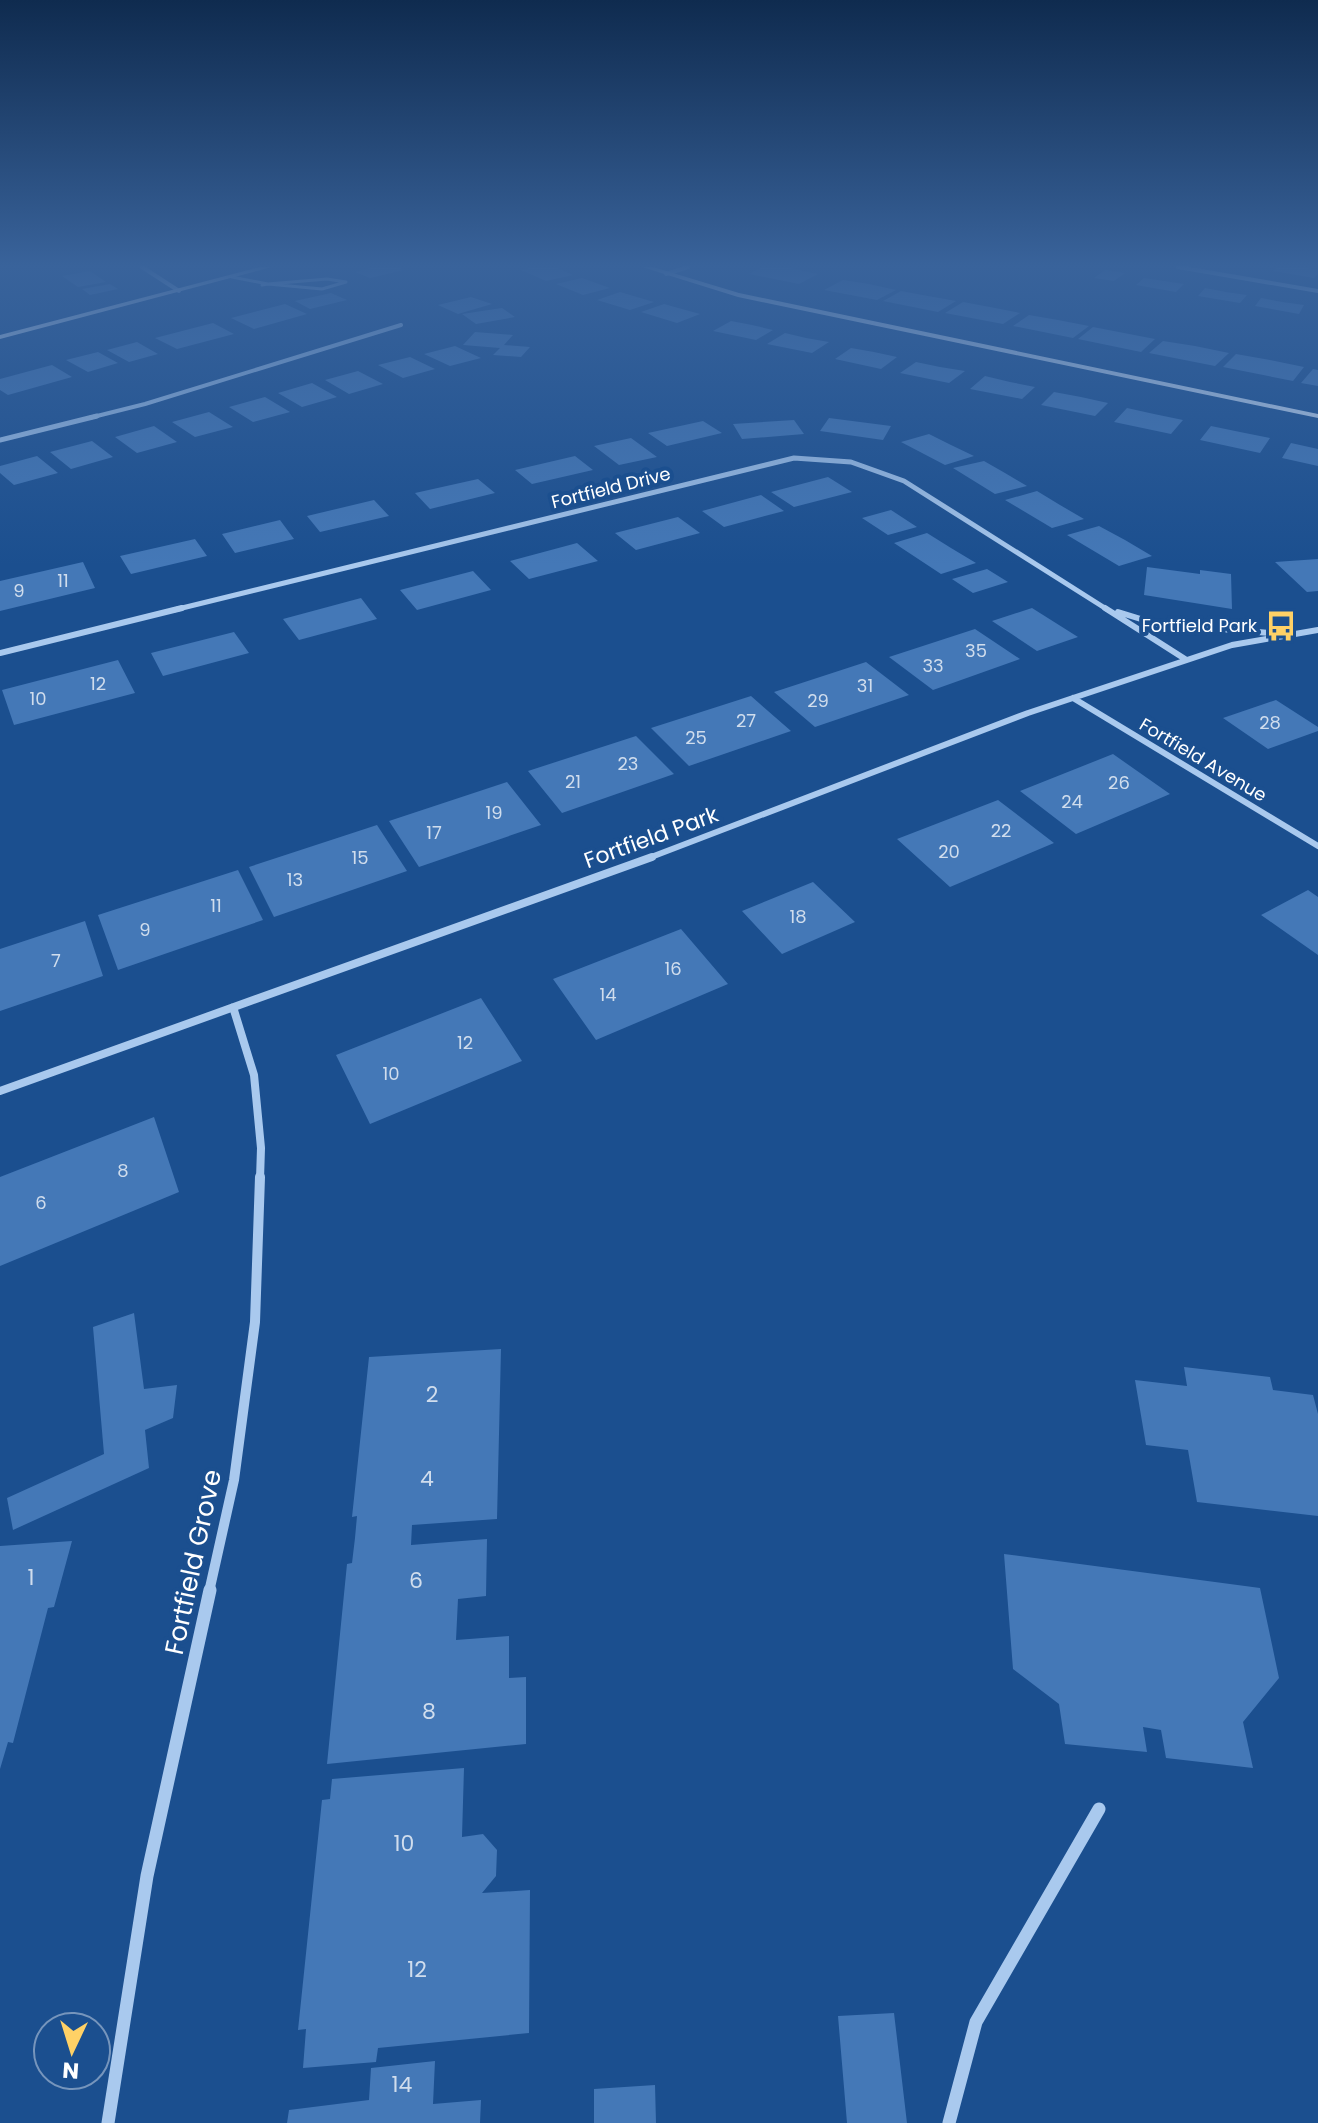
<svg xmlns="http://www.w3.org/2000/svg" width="1318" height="2123" font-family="Poppins,sans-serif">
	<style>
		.building { fill: #4478b7 }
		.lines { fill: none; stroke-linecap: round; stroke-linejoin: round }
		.service { stroke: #a9c9ee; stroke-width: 3 }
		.minor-far5 { stroke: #a9c9ee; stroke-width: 4 }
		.minor-far4 { stroke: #a9c9ee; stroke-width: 5 }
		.minor-far3 { stroke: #a9c9ee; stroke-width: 6 }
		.minor-far2 { stroke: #a9c9ee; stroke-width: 8 }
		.minor-far1 { stroke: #a9c9ee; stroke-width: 10 }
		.minor { stroke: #a9c9ee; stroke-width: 13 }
		.secondary { fill: #d6e6fa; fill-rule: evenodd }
		.labels { text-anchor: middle; stroke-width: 8; stroke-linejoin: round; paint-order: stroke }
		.far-street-label { font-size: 18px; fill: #fff; stroke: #1b4f8f }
		.number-label { font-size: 18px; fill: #d0dded }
		.far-poi-label { font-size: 18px; fill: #fff; stroke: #1b4f8f; text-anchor: end }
		.street-label { font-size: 22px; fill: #fff; stroke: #1b4f8f }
		.near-number-label { font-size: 22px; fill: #d0dded }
		.near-street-label { font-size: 26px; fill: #fff; stroke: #1b4f8f }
	</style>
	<rect width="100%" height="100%" fill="#1b4f8f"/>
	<!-- building -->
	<path class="building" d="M374,267h23l7,3 -34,8 -15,-6z
		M535,267h20l18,8 -27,6 -25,-11z
		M762,267h23l33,7 -19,10 -50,-10z
		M1277,267h25l16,3v4l-4,4 -41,-7z
		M1105,270l20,3 -11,8 -20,-3z
		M90,271l16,11 -28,5 -16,-11z
		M582,278l28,10 -27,7 -27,-11z
		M1144,278l40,6 -8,8 -40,-7z
		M843,280l26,4 27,6 -19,10 -53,-10z
		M110,284l8,5 -28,6 -8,-6z
		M1205,288l21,4 21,3 -7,8 -42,-7z
		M901,291l27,5 28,5 -18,11 -55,-11z
		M620,292l34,10 -24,8 -33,-10z
		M331,293l16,7 -37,9 -15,-8z
		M471,297l21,7 -34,10 -20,-9z
		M1261,298l21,4 22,3 -5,9 -44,-8z
		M963,302l27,5 30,6 -17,11 -58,-11z
		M285,304l22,10 -53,15 -23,-11z
		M664,304l36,10 -23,9 -36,-11z
		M502,308l13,9 -39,7 -14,-10z
		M1029,315l29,5 31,6 -16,12 -60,-12z
		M731,321l21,4 21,5 -17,10 -43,-9z
		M213,323l21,11 -57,15 -22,-11z
		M1093,327l62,12 -14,13 -63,-13z
		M475,332l38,3 -9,10 26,2 -9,10 -28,-2 7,-7 -37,-3z
		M785,333l21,5 23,4 -17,11 -45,-9z
		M1163,341l32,5 34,7 -14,13 -66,-13z
		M137,342l21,12 -29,8 -22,-12z
		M455,346l26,12 -31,8 -26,-12z
		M851,348l23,4 23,5 -16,12 -46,-10z
		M98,352l20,11 -30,9 -22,-12z
		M1236,354l34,6 34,7 -11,14 -70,-14z
		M410,357l25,12 -32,9 -25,-13z
		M916,362l24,5 25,4 -16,12 -49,-10z
		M52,365l20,12 -64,18 -8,-5v-11z
		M1313,369l5,1v16l-17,-3z
		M358,371l25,13 -34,10 -24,-14z
		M985,376l25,6 25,5 -13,12 -52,-10z
		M312,383l25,14 -35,10 -24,-14z
		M1054,392l27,5 27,6 -13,13 -54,-11z
		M265,397l25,15 -37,10 -24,-15z
		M1127,408l27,6 29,6 -12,14 -57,-12z
		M209,412l24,15 -38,10 -23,-15z
		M829,418l62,8 -8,14 -63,-9z
		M794,420l10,14 -62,5 -9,-15z
		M703,421l19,12 -55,13 -19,-13z
		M154,426l23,16 -40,11 -22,-16z
		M1211,426l29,6 30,6 -10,15 -60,-13z
		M929,434l22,11 23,11 -29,9 -44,-23z
		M631,438l26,19 -38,8 -25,-19z
		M92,441l21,16 -42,12 -21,-17z
		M1291,443l27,6v17l-36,-8z
		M37,456l21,17 -44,12 -14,-12v-7z
		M575,456l18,14 -61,14 -17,-14z
		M984,461l21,12 22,13 -32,8 -42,-26z
		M828,477l24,15 -58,15 -23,-15z
		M478,479l17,14 -65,16 -15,-16z
		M1037,491l23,14 24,14 -32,9 -47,-28z
		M761,495l23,16 -60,16 -22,-16z
		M374,500l15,16 -69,16 -13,-16z
		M891,510l26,17 -29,8 -26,-17z
		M678,517l22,16 -64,17 -21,-17z
		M280,520l14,19 -59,14 -13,-19z
		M1099,526l26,14 27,16 -33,10 -52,-31z
		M927,533l24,15 25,15 -35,11 -47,-31z
		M195,539l12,17 -76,18 -11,-18z
		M577,543l21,18 -69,18 -19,-18z
		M1318,559v32l-11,1 -32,-30z
		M83,562l12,26 -95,23v-30z
		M1147,567l53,7v-4l31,4 1,35 -88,-14z
		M987,569l21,13 -35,11 -21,-14z
		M473,571l18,19 -74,20 -17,-20z
		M361,598l16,21 -78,21 -16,-21z
		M1032,608l46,29 -41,14 -45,-30z
		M975,629l45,30 -87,31 -44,-33z
		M234,632l15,21 -86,23 -12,-23z
		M118,660l17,33 -121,32 -12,-35z
		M866,662l43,33 -94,32 -41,-35z
		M751,696l40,35 -102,35 -38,-38z
		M1276,700l42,27v4l-50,18 -45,-31z
		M636,736l38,38 -112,39 -34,-42z
		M1113,754l57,40 -94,40 -56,-43z
		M507,782l34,43 -122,42 -30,-46z
		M998,800l56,43 -104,44 -53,-48z
		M377,825l30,46 -133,46 -25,-50z
		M238,870l25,50 -145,50 -20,-55z
		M813,882l42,40 -73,32 -40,-43z
		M1308,890l10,7v58l-57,-40z
		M85,921l18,55 -103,35v-62z
		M681,929l47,55 -132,56 -43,-61z
		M481,998l41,63 -152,63 -34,-69z
		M154,1117l25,75 -179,74v-89z
		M134,1313l10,76 33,-4 -4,33 -28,12 4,38 -136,62 -6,-32 97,-44 -11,-127z
		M501,1349l-4,170 -85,6 -1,20 76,-6 -1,57 -28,3 -2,41 53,-4v42l17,-1v67l-199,20 20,-200 5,-1 3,-25 2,-22 -5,1 17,-160z
		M1184,1367l86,10 3,13 40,5 5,19v102l-121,-14 -9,-52 -42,-5 -11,-65 52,6z
		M72,1541l-18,66 -6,1 -35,135 -5,-1 -8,27v-223z
		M1004,1554l256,34 19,90 -36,44 10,46 -87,-10 -5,-28 -18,-3 4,25 -82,-8 -6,-40 -46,-35z
		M464,1768l-2,69 21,-3 14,16 -1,26 -14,17 48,-3 -1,143 -151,15 -2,14 -73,6 3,-39 -8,1 24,-230 8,-1 2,-20z
		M894,2013l13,110h-60l-9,-107z
		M435,2061l-2,43 48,-4 -1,23h-193l2,-13 80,-10 2,-32z
		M655,2085l1,38h-62v-34z"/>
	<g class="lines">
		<!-- service -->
		<path class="service" d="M232,277l36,7
			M327,279l19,3 -24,7 -54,-5z
			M262,285l6,-1"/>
		<!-- minor-far5 -->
		<path class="minor-far5" d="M142,267l37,24
			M1178,267l140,24
			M666,274l22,-7
			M89,418l56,-14 256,-79"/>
		<!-- minor-far4 -->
		<path class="minor-far4" d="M0,440l97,-24
			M174,610l620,-152 57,4 53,19 204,129"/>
		<!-- minor-far3 -->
		<path class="minor-far3" d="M1105,608l80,51
			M1118,612l39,12 113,9
			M0,653l182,-45
			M1073,698l245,148
			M646,859l382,-146 204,-68 86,-15"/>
		<!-- minor-far2 -->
		<path class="minor-far2" d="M233,1007l21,68 7,73 -1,31
			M0,1091l652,-234"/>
		<!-- minor-far1 -->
		<path class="minor-far1" d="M209,1592l25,-112 21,-158 5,-145"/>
		<!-- minor -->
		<path class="minor" d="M108,2123l39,-247 63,-286
			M949,2123l27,-101 123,-213"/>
		<!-- secondary -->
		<path class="secondary" d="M260,267h12l-272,72v-4z
			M642,267h11l86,26 579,121v4l-580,-121z"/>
	</g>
	<!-- sky -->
	<linearGradient id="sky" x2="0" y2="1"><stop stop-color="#0f2b4f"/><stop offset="0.47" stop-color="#39639b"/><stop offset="1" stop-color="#39639b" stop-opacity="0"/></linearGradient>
	<rect width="1318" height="565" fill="url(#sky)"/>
	<!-- icons -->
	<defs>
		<g id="bus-bare" transform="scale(2.4)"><path d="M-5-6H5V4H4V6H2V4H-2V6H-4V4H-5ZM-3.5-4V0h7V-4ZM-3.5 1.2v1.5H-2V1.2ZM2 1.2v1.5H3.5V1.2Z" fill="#ffd166" stroke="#1b4f8f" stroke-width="2.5" paint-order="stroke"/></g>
	</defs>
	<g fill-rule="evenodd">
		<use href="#bus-bare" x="1281" y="626"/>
	</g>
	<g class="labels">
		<!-- far-street labels -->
		<g class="far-street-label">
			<text transform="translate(611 488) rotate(-14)" y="6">Fortfield Drive</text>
			<text transform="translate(1203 760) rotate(31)" y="6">Fortfield Avenue</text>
		</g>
		<!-- number labels -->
		<g class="number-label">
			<text x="63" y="587">11</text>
			<text x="19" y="597">9</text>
			<text x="976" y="657">35</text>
			<text x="933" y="672">33</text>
			<text x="98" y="690">12</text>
			<text x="865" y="692">31</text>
			<text x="38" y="705">10</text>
			<text x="818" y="707">29</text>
			<text x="746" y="727">27</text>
			<text x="1270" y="729">28</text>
			<text x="696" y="744">25</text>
			<text x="628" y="770">23</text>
			<text x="573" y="788">21</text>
			<text x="1119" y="789">26</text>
			<text x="1072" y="808">24</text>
			<text x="494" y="819">19</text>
			<text x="1001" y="837">22</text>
			<text x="434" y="839">17</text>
			<text x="949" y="858">20</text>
			<text x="360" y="864">15</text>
			<text x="295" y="886">13</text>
			<text x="216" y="912">11</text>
			<text x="798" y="923">18</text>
			<text x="145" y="936">9</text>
			<text x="56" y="967">7</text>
			<text x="673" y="975">16</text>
			<text x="608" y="1001">14</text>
			<text x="465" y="1049">12</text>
			<text x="391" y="1080">10</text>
			<text x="123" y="1177">8</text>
			<text x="41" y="1209">6</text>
		</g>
		<!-- far-poi labels -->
		<g class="far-poi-label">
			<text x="1257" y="632">Fortfield Park</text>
		</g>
		<!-- street labels -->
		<g class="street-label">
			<text transform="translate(651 837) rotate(-20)" y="8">Fortfield Park</text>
		</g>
		<!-- near-number labels -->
		<g class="near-number-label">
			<text x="432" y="1402">2</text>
			<text x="427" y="1486">4</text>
			<text x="31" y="1585">1</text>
			<text x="416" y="1588">6</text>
			<text x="429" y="1719">8</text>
			<text x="404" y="1851">10</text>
			<text x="417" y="1977">12</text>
			<text x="402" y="2092">14</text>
		</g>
		<!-- near-street labels -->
		<g class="near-street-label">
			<text transform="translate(193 1562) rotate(-78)" y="9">Fortfield Grove</text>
		</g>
	</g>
	<!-- north arrow -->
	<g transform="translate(72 2051) rotate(184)"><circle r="38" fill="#1b4f8f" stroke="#7695bc" stroke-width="2"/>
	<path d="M0-6L14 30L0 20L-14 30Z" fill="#ffd166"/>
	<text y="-12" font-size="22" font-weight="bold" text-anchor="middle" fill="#ffffff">N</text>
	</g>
</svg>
